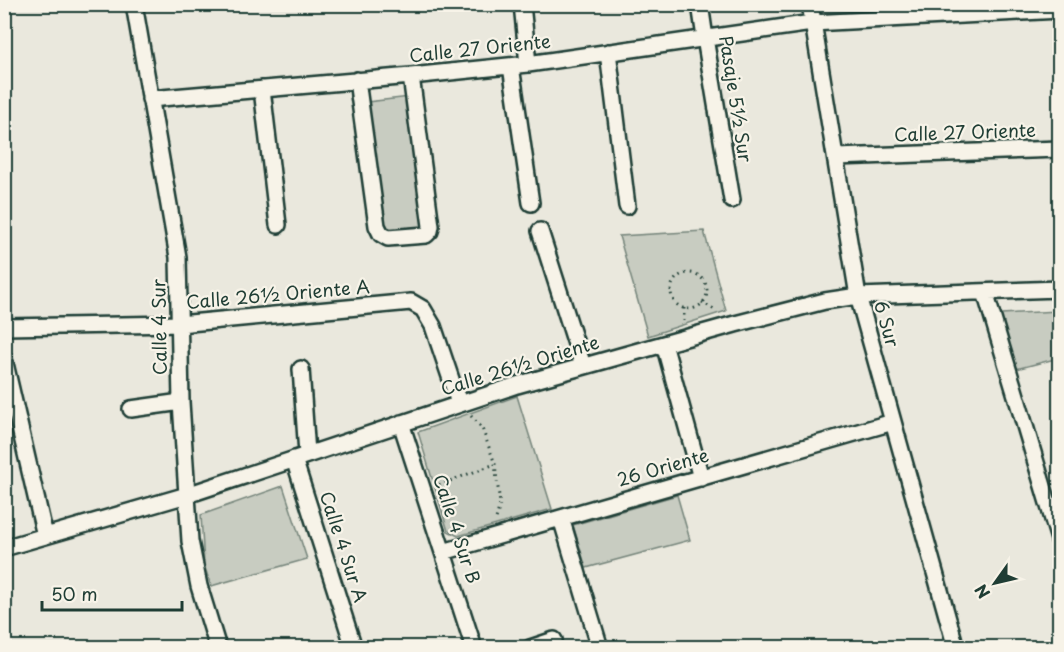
<svg xmlns="http://www.w3.org/2000/svg" width="1064" height="652" font-family="'Playpen Sans',sans-serif">
	<style>
		.green { fill: #c8ccc1; stroke: #74847a; stroke-width: 1.5 }
		.lines { fill: none; stroke-linecap: round; stroke-linejoin: round }
		.minor-casing { stroke: #1f3d34; stroke-width: 20 }
		.path { stroke: #1f3d34; stroke-width: 3; stroke-dasharray: 1.5 4.5; stroke-linecap: butt }
		.minor { stroke: #f7f3e8; stroke-width: 15 }
		.labels { text-anchor: middle; stroke-width: 4.5; stroke-linejoin: round; paint-order: stroke }
		.street-label { font-size: 18px; fill: #1f3d34; stroke: #f7f3e8 }
	</style>
	<rect width="100%" height="100%" fill="#eae8dd"/>
	<filter id="ink" filterUnits="userSpaceOnUse"><feTurbulence type="fractalNoise" baseFrequency=".0167" numOctaves="2"/><feDisplacementMap in="SourceGraphic" scale="12" xChannelSelector="R" yChannelSelector="G"/><feConvolveMatrix kernelMatrix="1 2 1 2 8 2 1 2 1" color-interpolation-filters="sRGB"/></filter>
	<g filter="url(#ink)">
		<!-- green -->
		<path class="green" d="M410,97l17,136 -44,5 -16,-136z
			M704,231l22,80 -78,25 -29,-100z
			M1059,311v47l-43,11 -18,-46 3,-9z
			M517,396l35,113 -94,27 -10,-5 -30,-99z
			M283,486l24,73 -96,27 -7,-21 -3,-50z
			M677,495l13,45 -104,28 -13,-43z"/>
		<g class="lines">
			<!-- minor casing -->
			<g class="minor-casing">
				<path id="minor" d="M134,4l44,253 3,145 9,139 9,45 19,62
					M522,4l6,60
					M700,4l5,34 27,162
					M810,4l48,292 98,352
					M608,52l19,154
					M511,66l20,137
					M357,80l20,146 4,8 7,4 38,-3 4,-4 1,-5 -20,-150
					M262,89l16,136
					M150,99l261,-23 117,-12 284,-41 248,-13
					M836,157l224,-8
					M540,231l43,135
					M985,292l75,251
					M4,327l175,-3 232,-22 12,7 10,17 26,77
					M664,344l37,134
					M4,359l41,177
					M301,369l6,85
					M131,409l50,-7
					M401,423l73,225
					M294,459l60,189
					M561,518l39,130
					M4,548l183,-53 330,-110 218,-61 90,-23 33,-5 202,-7
					M443,552l450,-130
					M530,648l24,-8"/>
			</g>
			<!-- path -->
			<path class="path" d="M671 291a18 18 0 1 1 36 0a18 18 0 1 1-36 0Z
				M702,302l14,9
				M684,308v13
				M471,416l11,12 13,36 5,40 -4,15
				M439,485l56,-21"/>
			<!-- minor -->
			<use href="#minor" class="minor"/>
		</g>
	</g>
	<g class="labels">
		<!-- street labels -->
		<g class="street-label">
			<text transform="translate(480 49) rotate(-6)" y="6">Calle 27 Oriente</text>
			<text transform="translate(735 99) rotate(81)" y="6">Pasaje 5½ Sur</text>
			<text transform="translate(965 133) rotate(-2)" y="6">Calle 27 Oriente</text>
			<text transform="translate(278 295) rotate(-5)" y="6">Calle 26½ Oriente A</text>
			<text transform="translate(886 324) rotate(74)" y="6">6 Sur</text>
			<text transform="translate(160 327) rotate(-91)" y="6">Calle 4 Sur</text>
			<text transform="translate(520 366) rotate(-17)" y="6">Calle 26½ Oriente</text>
			<text transform="translate(663 468) rotate(-16)" y="6">26 Oriente</text>
			<text transform="translate(456 529) rotate(72)" y="6">Calle 4 Sur B</text>
			<text transform="translate(343 547) rotate(72)" y="6">Calle 4 Sur A</text>
		</g>
	</g>
	<!-- margin -->
	<rect width="1064" height="652" fill="none" stroke="#f7f3e8" stroke-width="24"/>
	<rect x="12" y="12" width="1040" height="628" fill="none" stroke="#1f3d34" stroke-width="2" filter="url(#ink)"/>
	<!-- north arrow -->
	<g transform="translate(995 583) rotate(236)" stroke="#f7f3e8" stroke-width="4.5" paint-order="stroke">
	<path d="M0-4.5L10 22L0 15L-10 22Z" fill="#1f3d34"/>
	<text y="-9" font-size="16" font-weight="bold" text-anchor="middle" fill="#1f3d34">N</text>
	</g>
	<!-- scale -->
	<path d="M42 601v9h140v-9" fill="none" stroke="#1f3d34" stroke-width="3"/>
	<text x="51" y="601" font-size="18" fill="#1f3d34" stroke="#f7f3e8" stroke-width="4.5" paint-order="stroke">50 m</text>
</svg>
